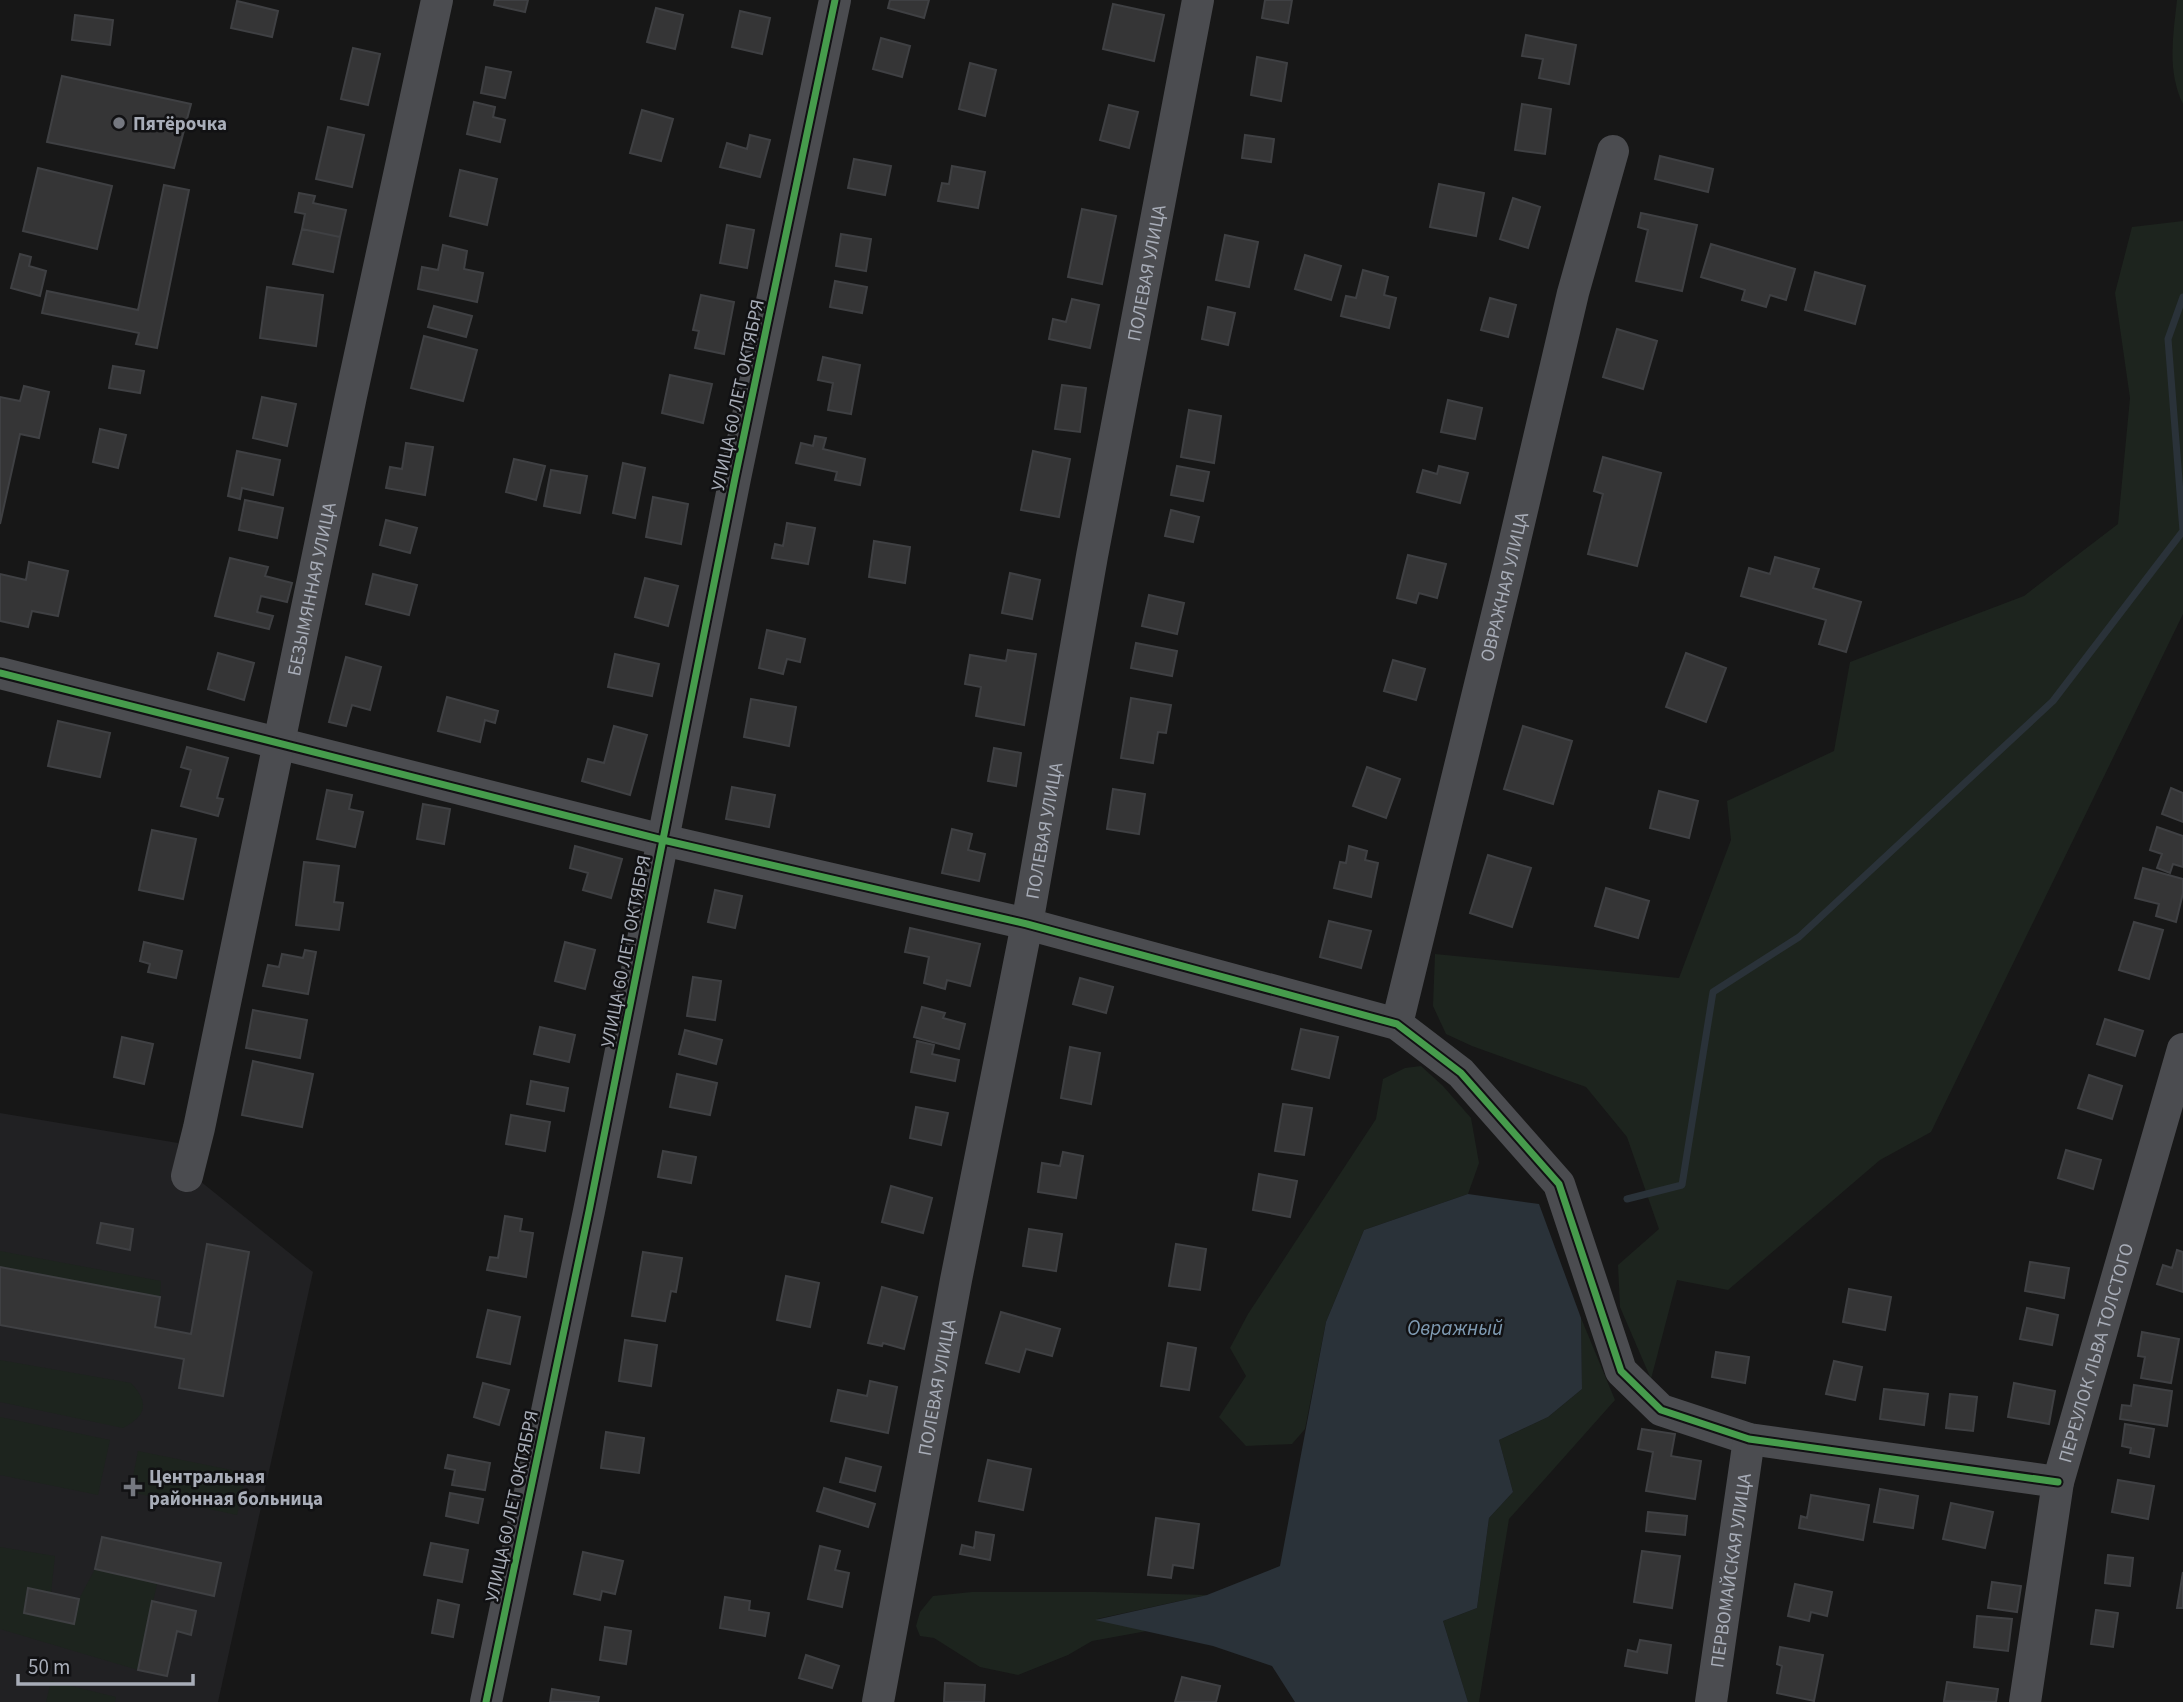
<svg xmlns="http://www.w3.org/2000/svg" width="2183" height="1702" font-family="'Source Sans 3',sans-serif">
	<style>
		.built { fill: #212123 }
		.green { fill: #1d241e }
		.water { fill: #2a3239 }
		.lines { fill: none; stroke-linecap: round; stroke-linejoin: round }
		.stream { stroke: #2a3239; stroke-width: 7 }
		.building { fill: #353536; stroke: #3f4043; stroke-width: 2 }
		.minor { stroke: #4b4c50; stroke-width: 32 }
		.cycleway-casing { stroke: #111113; stroke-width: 11 }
		.cycleway { stroke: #469c4c; stroke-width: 7 }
		.poi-dot { fill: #757880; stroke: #111113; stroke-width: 2.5 }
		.labels { text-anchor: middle; stroke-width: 5; stroke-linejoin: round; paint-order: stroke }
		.poi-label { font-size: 19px; font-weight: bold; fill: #a8adb8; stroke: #111113; text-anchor: start }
		.street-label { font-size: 19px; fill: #a8adb8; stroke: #111113 }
		.water-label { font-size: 21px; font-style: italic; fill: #7f9bb3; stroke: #111113 }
	</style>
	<rect width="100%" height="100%" fill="#171717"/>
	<!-- built -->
	<path class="built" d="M0,1113l178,30 -4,31 26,7 113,91 -95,430h-218z"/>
	<!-- green -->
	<path class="green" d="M2177,0h6v104c-16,-33 -10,-68 -6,-104z
		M2183,221v393l-252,518 -51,28 -152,130 -51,-10 -26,99 -31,-72 -2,-42 41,-36 -32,-92 -41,-50 -114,-41 -26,-12 -13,-28 2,-52 244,24 52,-138 -4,-39 107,-50 16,-89 174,-66 94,-72 12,-126 -15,-105 17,-66z
		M1421,1066l22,20 28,32 8,45 -11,31 -104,36 -38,92 -21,107 -13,15 -46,2 -27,-29 27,-41 -16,-28 18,-34 128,-195 7,-40 22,-11z
		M0,1251l161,30 -1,16 -160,-30z
		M1581,1318l34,82 -106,119 -30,183h-11l-25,-81 34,-13 12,-90 24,-26 -14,-52 49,-23 34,-28z
		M0,1360l131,23c19,20 15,33 -8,45l-123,-26z
		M0,1417l110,23 -12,55 -98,-20z
		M138,1451l108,22 -9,42 -107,-23z
		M0,1547l55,9 -4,37 28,6 16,-30 62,15 -19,86 -138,-41z
		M972,1592h124l111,3 -110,24 50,12 -55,10 -24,14 -50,20 -38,-8 -46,-29 -14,-2 -4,-10 4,-14 13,-16z
		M51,1681l65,16 -1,5h-69z"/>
	<!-- water -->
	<path class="water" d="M1468,1194l71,10 42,114 1,71 -34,28 -49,23 14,52 -24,26 -12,90 -34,13 25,81h-173l-23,-36 -59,-20 -118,-26 112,-25 73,-29 46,-244 38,-92z"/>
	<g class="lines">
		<!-- stream -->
		<path class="stream" d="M1627,1199l55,-14 31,-193 86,-55 254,-236 130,-170 -15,-192 15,-42"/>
	</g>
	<!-- building -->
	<path class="building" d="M495,0h33l-3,12 -31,-7z
		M890,0h39l-5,18 -36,-10z
		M1265,0h27l-4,23 -26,-5z
		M237,1l41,10 -6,26 -41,-9z
		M1113,4l51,11 -10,46 -51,-12z
		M656,8l27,7 -8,34 -28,-7z
		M740,11l30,7 -8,36 -30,-7z
		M75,15l38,5 -3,25 -38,-5z
		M1526,35l50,10 -7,39 -30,-6 4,-19 -21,-3z
		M881,38l29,8 -8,31 -29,-8z
		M353,48l27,6 -12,51 -27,-6z
		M1257,57l30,6 -6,38 -30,-6z
		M970,63l26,7 -11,46 -26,-7z
		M486,67l25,5 -6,26 -24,-5z
		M62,76l129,28 -17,64 -127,-26z
		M474,102l21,5 -2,10 12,3 -5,22 -33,-8z
		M1522,104l29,5 -6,45 -30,-4z
		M1109,105l29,7 -9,36 -29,-8z
		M642,110l31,9 -12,42 -31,-8z
		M328,127l36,8 -12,52 -36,-8z
		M750,135l20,5 -10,37 -40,-10 7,-24 20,6z
		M1245,135l29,4 -3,23 -29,-4z
		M1660,156l53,13 -5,23 -53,-13z
		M854,159l37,7 -6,29 -37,-7z
		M952,166l33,6 -7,36 -40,-7 4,-18 7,1z
		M38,168l74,18 -15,63 -74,-18z
		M460,170l37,9 -10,46 -37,-9z
		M1439,184l45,9 -8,43 -46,-9z
		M164,185l25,5 -32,158 -21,-4 3,-11 -97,-20 5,-22 91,19z
		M299,193l16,3 -2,7 33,7 -6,27 -38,-8 3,-15 -10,-2z
		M1513,198l27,9 -12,41 -28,-9z
		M1082,209l34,7 -14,68 -34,-7z
		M1641,213l56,12 -15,66 -46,-10 12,-51 -10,-3z
		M727,225l27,5 -7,38 -27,-5z
		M302,229l38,8 -7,35 -40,-8z
		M841,234l30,5 -5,32 -30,-5z
		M1225,235l33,7 -9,45 -33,-7z
		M1711,244l84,25 -9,31 -16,-5 -4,12 -24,-7 3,-10 -44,-13z
		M443,245l24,6 -3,18 19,4 -6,29 -59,-13 4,-22 16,3z
		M20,254l11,3 -2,9 17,5 -6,25 -29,-8z
		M1305,255l36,11 -10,34 -36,-11z
		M1363,270l25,7 -4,18 12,3 -7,30 -48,-12 5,-20 10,2z
		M1815,272l50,14 -10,38 -50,-14z
		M835,281l32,6 -5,26 -32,-6z
		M267,287l56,8 -7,51 -56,-8z
		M701,295l33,7 -10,52 -29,-6 4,-17 -6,-1z
		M1490,298l26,7 -8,32 -27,-7z
		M1072,299l27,6 -9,43 -41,-9 4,-20 13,3z
		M434,306l38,10 -6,21 -38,-10z
		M1208,307l27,6 -7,32 -26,-6z
		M1617,329l40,12 -14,48 -40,-12z
		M424,336l53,14 -14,51 -52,-13z
		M823,357l37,8 -9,49 -23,-4 5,-27 -15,-3z
		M113,366l31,5 -4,22 -31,-5z
		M670,375l42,9 -9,39 -41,-10z
		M1062,385l24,3 -6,44 -25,-3z
		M24,386l25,6 -10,46 -19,-4 -20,90v-127l20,4z
		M262,397l34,7 -9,42 -34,-8z
		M1448,400l34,8 -7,31 -34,-7z
		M1189,410l32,6 -7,47 -33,-6z
		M100,429l26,6 -8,33 -25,-6z
		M815,436l11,2 -3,11 42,10 -5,26 -25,-5 2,-8 -41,-9 5,-20 12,3z
		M406,443l27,4 -8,48 -39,-7 4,-21 12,2z
		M237,451l43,9 -7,35 -31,-7 -2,11 -12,-3z
		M1033,451l37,8 -11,58 -38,-7z
		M1603,457l58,16 -24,93 -49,-12 15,-60 -9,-3z
		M514,459l31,7 -9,34 -30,-8z
		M623,463l22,5 -10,50 -22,-5z
		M1177,466l32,6 -6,29 -32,-6z
		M1439,466l29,7 -8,30 -43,-11 6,-22 14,4z
		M551,470l36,6 -7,37 -36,-7z
		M653,497l35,7 -7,40 -35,-7z
		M245,500l38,8 -6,30 -38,-8z
		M1171,510l28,7 -6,25 -28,-6z
		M386,520l31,8 -7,25 -30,-8z
		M787,523l28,5 -7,36 -36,-6 3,-14 8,2z
		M874,541l36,6 -5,36 -36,-6z
		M1408,555l38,9 -9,34 -18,-5 -3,10 -19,-5z
		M1775,557l44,12 -6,19 48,14 -15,50 -27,-8 7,-24 -85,-24 8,-28 21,6z
		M230,558l38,9 -3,9 27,7 -5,19 -26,-6 -4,16 16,4 -4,13 -54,-13z
		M29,562l39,9 -10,45 -26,-5 -4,16 -28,-6v-47l26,6z
		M1010,573l30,7 -8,39 -30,-6z
		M373,574l44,11 -8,30 -43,-11z
		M645,578l33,8 -10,40 -33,-9z
		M1149,595l35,8 -7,31 -35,-8z
		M767,630l38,9 -5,23 -13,-3 -4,15 -24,-6z
		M1136,643l41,8 -5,25 -41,-8z
		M1008,650l28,4 -12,71 -48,-9 5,-29 -16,-3 5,-29 36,6z
		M218,653l36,10 -10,37 -36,-11z
		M1686,653l40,15 -20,54 -40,-15z
		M615,654l44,10 -7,32 -44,-9z
		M346,657l35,10 -11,43 -18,-5 -6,21 -17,-4z
		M1393,660l32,9 -9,31 -32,-9z
		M447,697l51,14 -3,12 -10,-3 -5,22 -42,-11z
		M1131,698l40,7 -5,28 -8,-1 -5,31 -32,-5z
		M751,699l45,8 -7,39 -45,-9z
		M58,721l52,12 -10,44 -52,-11z
		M614,726l33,9 -17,60 -48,-14 6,-22 16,4z
		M1523,726l49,15 -19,63 -49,-15z
		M187,747l41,11 -11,40 6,1 -5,17 -37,-10 10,-36 -10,-3z
		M994,748l27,5 -5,33 -28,-5z
		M1367,767l33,12 -14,39 -33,-12z
		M732,787l43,8 -6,32 -43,-8z
		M2171,788l12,5v29l-21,-8z
		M1113,789l32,5 -6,40 -32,-5z
		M327,790l25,5 -3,14 14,3 -8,35 -38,-8z
		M1659,791l39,10 -9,37 -39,-10z
		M423,804l27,5 -6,35 -27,-5z
		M2157,827l26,9v31l-10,-3 -3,9 -13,-5 5,-14 -12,-4z
		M952,829l20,5 -4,16 17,4 -6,27 -37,-8z
		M152,830l44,9 -13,60 -44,-9z
		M575,846l47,13 -11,39 -28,-8 5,-17 -18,-5z
		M1349,846l18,5 -2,9 13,3 -7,34 -37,-9 6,-26 6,1z
		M1488,855l43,13 -19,59 -42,-14z
		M304,862l35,4 -5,36 9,1 -4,27 -43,-5z
		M2143,868l40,11v14l-7,29 -20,-6 3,-12 -24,-6z
		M1606,888l43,13 -11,37 -43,-12z
		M715,890l27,6 -7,32 -27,-6z
		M1329,921l42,10 -10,37 -41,-11z
		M2134,922l29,8 -14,49 -30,-9z
		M910,928l70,16 -10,42 -23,-6 -2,9 -21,-6 5,-26 -24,-5z
		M144,942l38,9 -6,27 -28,-6 2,-8 -10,-3z
		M565,942l30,8 -10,39 -30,-8z
		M305,950l11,2 -8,42 -45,-8 5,-21 11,2 3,-13 21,4z
		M693,977l28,4 -6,39 -28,-4z
		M1080,978l33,9 -7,26 -33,-9z
		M922,1007l23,6 -2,5 22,6 -6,25 -45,-12z
		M253,1010l54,10 -7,38 -54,-10z
		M2105,1019l38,12 -8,25 -38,-12z
		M540,1027l35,8 -6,27 -35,-8z
		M1301,1029l37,8 -9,41 -37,-9z
		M685,1030l37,10 -6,24 -37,-10z
		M122,1037l31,7 -9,40 -30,-7z
		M917,1041l17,4 -2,9 27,6 -4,21 -44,-9z
		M1070,1047l30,6 -9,51 -30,-6z
		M253,1061l60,13 -11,53 -60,-12z
		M677,1074l40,9 -7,32 -40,-8z
		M2089,1075l33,11 -10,33 -34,-11z
		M531,1081l37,7 -4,23 -37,-7z
		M1283,1104l29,4 -8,47 -29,-4z
		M916,1107l32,6 -7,32 -31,-7z
		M511,1115l39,7 -5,29 -39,-7z
		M2066,1150l35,10 -8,29 -35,-11z
		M663,1151l33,6 -5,26 -33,-6z
		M1063,1152l20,4 -7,42 -38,-6 4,-29 18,3z
		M1259,1174l38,7 -7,36 -37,-7z
		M891,1186l41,12 -9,35 -41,-11z
		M505,1216l17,3 -2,12 13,2 -7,44 -39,-7 3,-13 8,1z
		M101,1223l32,6 -3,21 -33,-7z
		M1029,1229l33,5 -6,37 -33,-5z
		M207,1244l42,8 -26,144 -44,-8 5,-29 -184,-34v-58l160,30 -5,30 36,7z
		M1176,1244l30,5 -6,41 -31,-4z
		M2177,1250l6,2v40l-26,-8 6,-19 9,3z
		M643,1252l39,6 -6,34 -5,-1 -6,30 -33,-5z
		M2030,1262l39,6 -5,30 -39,-7z
		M786,1276l33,7 -9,44 -33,-7z
		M882,1287l35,10 -13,52 -21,-6 -1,3 -14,-3z
		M1849,1289l42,8 -6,33 -42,-8z
		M2027,1308l31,7 -6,30 -32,-6z
		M488,1310l32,7 -10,47 -33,-7z
		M1001,1312l59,17 -8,27 -26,-7 -7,23 -33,-9z
		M2142,1332l37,7 -8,44 -30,-5 4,-21 -7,-1z
		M625,1340l32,5 -6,41 -32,-5z
		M1168,1343l28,5 -7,42 -28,-4z
		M1716,1352l33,5 -4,26 -33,-6z
		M1834,1361l28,6 -7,33 -29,-6z
		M870,1381l27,6 -9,46 -57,-12 7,-31 29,6z
		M483,1383l26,7 -10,35 -25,-8z
		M2014,1383l41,8 -6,33 -41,-7z
		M2134,1385l38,6 -5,35 -47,-7 2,-14 9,1z
		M1884,1389l44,5 -4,31 -44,-6z
		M1950,1394l27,3 -4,34 -27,-3z
		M2125,1424l29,5 -5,28 -19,-4 1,-5 -9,-2z
		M1642,1429l33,5 -4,22 30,5 -6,38 -49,-8 7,-39 -15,-3z
		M606,1432l38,6 -5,35 -38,-5z
		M448,1455l42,8 -5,27 -33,-5 3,-15 -10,-2z
		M846,1458l35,9 -6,24 -35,-9z
		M988,1460l43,9 -8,41 -44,-9z
		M2118,1480l36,6 -6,33 -36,-7z
		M824,1488l51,16 -7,23 -51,-16z
		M1880,1489l38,7 -5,32 -39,-6z
		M450,1493l33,6 -5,24 -32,-7z
		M1811,1495l58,10 -6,35 -64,-12 2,-12 6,2z
		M1951,1503l42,9 -8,36 -42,-9z
		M1648,1512l39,4 -2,19 -39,-4z
		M1156,1518l43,6 -6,44 -20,-3 -2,13 -23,-3z
		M976,1532l18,3 -4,25 -30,-6 2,-9 12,3z
		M102,1537l119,26 -7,33 -119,-27z
		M431,1543l37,7 -6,32 -38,-7z
		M820,1546l20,5 -5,19 14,3 -7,34 -34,-8z
		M1642,1551l38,5 -8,52 -38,-6z
		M583,1552l40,9 -8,33 -13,-3 -2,9 -26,-6z
		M2108,1555l25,3 -3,28 -25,-3z
		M2183,1572v36h-6z
		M1992,1582l29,4 -4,26 -29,-4z
		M1795,1584l37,8 -5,24 -16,-4 -2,9 -21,-5z
		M28,1588l51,11 -5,25 -50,-11z
		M725,1597l25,4 -1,9 20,3 -4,23 -45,-8z
		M438,1600l21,5 -6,32 -21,-4z
		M152,1601l44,10 -5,24 -14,-4 -10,45 -29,-6z
		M2096,1610l22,3 -5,34 -22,-3z
		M1977,1616l35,3 -4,32 -34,-4z
		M605,1627l26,4 -5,33 -26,-4z
		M1640,1640l31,5 -4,28 -42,-7 3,-16 9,2z
		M1780,1647l43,8 -9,46 -37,-8 5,-27 -5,-2z
		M806,1655l33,11 -7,22 -33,-10z
		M1182,1677l38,9 -4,16h-41z
		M1947,1682l51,7 -2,13 -52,-1z
		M945,1683l40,2 -1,17h-40z
		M552,1689l47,8 -1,5h-48z"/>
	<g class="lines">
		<!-- minor -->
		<g class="minor">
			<path d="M0,673l663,167 364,84 370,100 64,49 98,111 62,187 40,39 88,29 309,43"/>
			<path id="s1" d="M1397,1024l110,-450 66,-281 40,-142"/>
			<path id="s2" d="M187,1176l12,-48 152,-732 86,-396"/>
			<path d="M486,1702l103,-491 146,-733 100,-478"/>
			<path id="s3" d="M878,1702l78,-422 71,-356 65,-368 106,-556"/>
			<path id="s4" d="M1711,1702l38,-263"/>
			<path id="s5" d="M2025,1702l33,-220 125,-433"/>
		</g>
		<!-- cycleway casing -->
		<g class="cycleway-casing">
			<path id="cycleway" d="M0,673l663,167 364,84 370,100 64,49 98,111 62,187 40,39 88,29 309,43
				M486,1702l103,-491 146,-733 100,-478"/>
		</g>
		<!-- cycleway -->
		<use href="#cycleway" class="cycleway"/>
	</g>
	<!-- markers -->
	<g class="poi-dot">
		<circle cx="119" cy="123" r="7"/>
		<path d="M129.5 1476.5h7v7h7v7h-7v7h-7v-7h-7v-7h7z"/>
	</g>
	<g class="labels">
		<!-- poi labels -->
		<g class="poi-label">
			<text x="133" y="130">Пятёрочка</text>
			<text x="149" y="1483">Центральная<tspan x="149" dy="22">районная больница</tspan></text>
		</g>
		<!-- street labels -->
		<g class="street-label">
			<text dy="7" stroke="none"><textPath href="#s3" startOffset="1454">ПОЛЕВАЯ УЛИЦА</textPath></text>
			<text transform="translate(737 395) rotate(-78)" y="7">УЛИЦА 60 ЛЕТ ОКТЯБРЯ</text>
			<text dy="7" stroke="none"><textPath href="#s1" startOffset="450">ОВРАЖНАЯ УЛИЦА</textPath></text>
			<text dy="7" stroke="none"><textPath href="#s2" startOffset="600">БЕЗЫМЯННАЯ УЛИЦА</textPath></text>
			<text dy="7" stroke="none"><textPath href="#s3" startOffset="887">ПОЛЕВАЯ УЛИЦА</textPath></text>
			<text transform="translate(625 951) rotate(-79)" y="7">УЛИЦА 60 ЛЕТ ОКТЯБРЯ</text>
			<text dy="7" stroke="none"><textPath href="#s5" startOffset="357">ПЕРЕУЛОК ЛЬВА ТОЛСТОГО</textPath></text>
			<text dy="7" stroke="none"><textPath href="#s3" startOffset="320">ПОЛЕВАЯ УЛИЦА</textPath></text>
			<text transform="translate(511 1506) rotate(-78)" y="7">УЛИЦА 60 ЛЕТ ОКТЯБРЯ</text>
			<text dy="7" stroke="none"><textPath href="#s4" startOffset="133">ПЕРВОМАЙСКАЯ УЛИЦА</textPath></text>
		</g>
		<!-- water labels -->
		<g class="water-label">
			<text x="1455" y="1335">Овражный</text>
		</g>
	</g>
	<!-- scale -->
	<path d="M18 1674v10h175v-10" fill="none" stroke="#a8adb8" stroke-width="3.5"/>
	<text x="28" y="1674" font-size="21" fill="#a8adb8" stroke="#111113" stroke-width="5" paint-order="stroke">50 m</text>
</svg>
